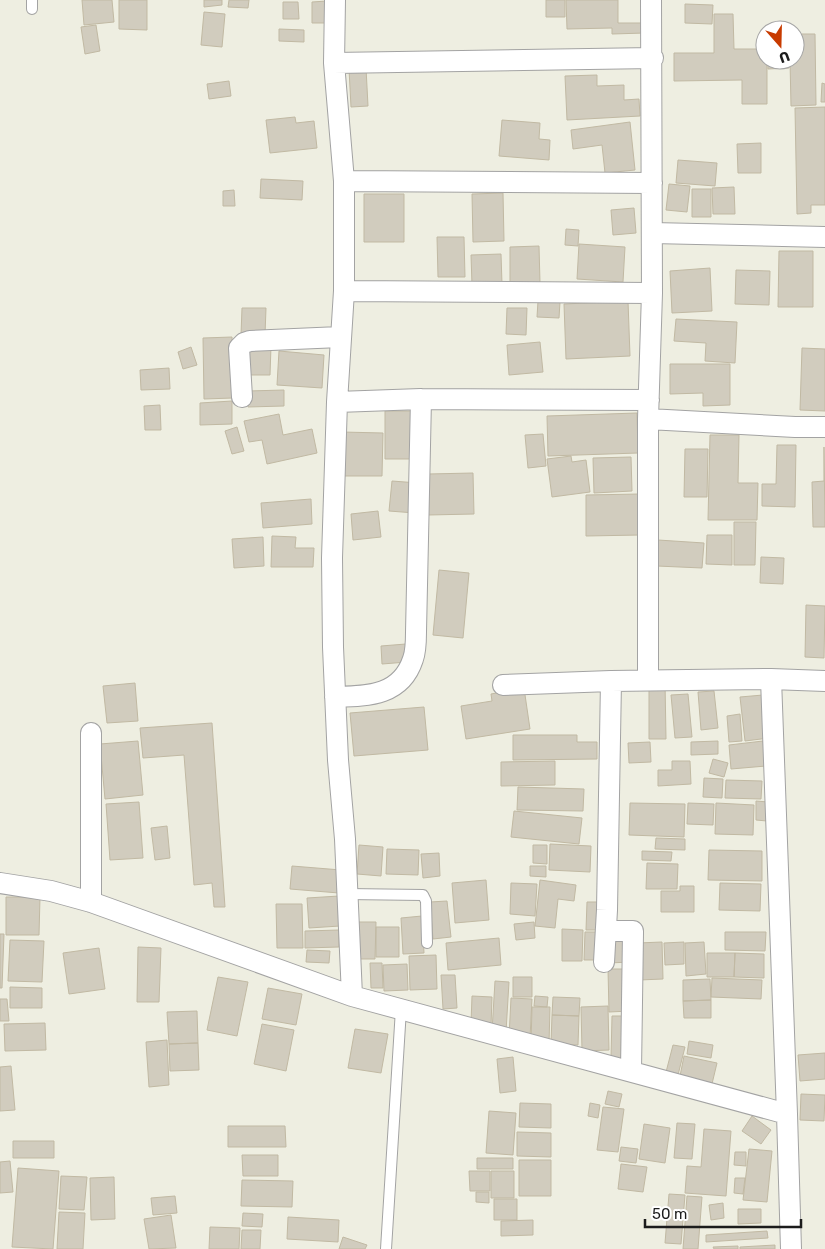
<svg xmlns="http://www.w3.org/2000/svg" width="825" height="1249" font-family="Rubik,sans-serif">
	<style>
		.building { fill: #d1ccbe; stroke: #c1b9a3 }
		.lines { fill: none; stroke-linecap: round; stroke-linejoin: round }
		.lane-casing { stroke: #a3a3a3; stroke-width: 12 }
		.street-casing { stroke: #a3a3a3; stroke-width: 22 }
		.lane { stroke: #fff; stroke-width: 10 }
		.street { stroke: #fff; stroke-width: 20 }
	</style>
	<rect width="100%" height="100%" fill="#eeeee1"/>
	<!-- building -->
	<path class="building" d="M82,0h30l2,22 -30,3z
		M119,0h28v30l-28,-1z
		M204,0h18v5l-18,2z
		M229,0h20l-1,8 -20,-1z
		M546,0h19v17h-19z
		M566,0h52v23h26l1,10 -33,1v-6l-45,1z
		M327,1v22h-15v-21z
		M283,2h15l1,17h-16z
		M685,4l28,1 -1,19 -27,-1z
		M204,12l21,2 -3,33 -21,-2z
		M714,14h19l1,35h31v11h2v44h-25v-24l-68,1v-28h40z
		M96,25l4,26 -15,3 -4,-27z
		M279,29l25,1v12l-25,-1z
		M795,34h20l1,71 -25,1 -1,-46h5z
		M768,60h21v8l-21,1z
		M366,68l2,38 -17,1 -2,-38z
		M597,75v11l27,-1v15l15,-1 1,17 -73,4 -2,-44z
		M229,81l2,15 -22,3 -2,-15z
		M822,83l3,1v18h-4z
		M825,107v98h-14v8l-14,1 -2,-106z
		M295,117l1,6 18,-2 3,27 -47,5 -4,-33z
		M502,120l38,3 -1,16 11,1 -1,20 -50,-4z
		M630,122l5,48 -30,3 -3,-28 -29,4 -2,-19z
		M761,143v30h-23l-1,-29z
		M678,160l39,3 -2,23 -39,-3z
		M261,179l42,2 -1,19 -42,-2z
		M669,184l21,2 -3,26 -21,-2z
		M734,187l1,27h-22l-1,-26z
		M692,189h19v28h-19z
		M234,190l1,16h-12v-15z
		M503,193l1,48 -31,1 -1,-48z
		M364,194h40v48h-40z
		M634,208l2,25 -23,2 -2,-25z
		M566,229l13,1 -1,16 -13,-1z
		M437,237h27l1,40h-27z
		M579,244l46,3 -2,35 -46,-3z
		M539,246l1,37 -30,1v-37z
		M779,251h34v56h-35z
		M501,254l1,30 -30,1 -1,-30z
		M710,268l2,43 -40,2 -2,-42z
		M736,270l34,1 -1,34 -34,-1z
		M538,301l22,1 -1,16 -22,-1z
		M628,301l2,55 -64,3 -2,-55z
		M242,308h24l-1,27h-24z
		M507,308h20l-1,27 -20,-1z
		M676,319l61,3 -2,41 -30,-2 1,-18 -32,-2z
		M232,337l1,61 -29,1 -1,-61z
		M540,342l3,30 -34,3 -2,-30z
		M248,345l23,1 -1,29h-23z
		M191,347l6,18 -14,4 -5,-17z
		M802,348l23,1v62l-25,-1z
		M279,351l45,4 -2,33 -45,-3z
		M670,364h60v41l-27,1v-13l-33,1z
		M169,368l1,21 -29,1 -1,-20z
		M284,390v16l-36,1v-16z
		M232,401v23l-32,1v-22z
		M160,405l1,25h-16l-1,-24z
		M385,411h32v48h-32z
		M637,413l1,40 -90,3 -1,-40z
		M279,414l4,21 29,-6 5,24 -50,11 -5,-24 -13,2 -5,-21z
		M237,427l7,24 -12,3 -7,-23z
		M342,432l41,1 -1,43h-41z
		M543,434l3,32 -18,2 -3,-33z
		M710,435h29l-1,48h20l-1,37h-49z
		M777,445h19l-1,62 -33,-1v-22h14z
		M824,447l1,80h-12l-1,-45 12,-1z
		M685,449h23l-1,48h-23z
		M571,456l1,6 14,-2 4,32 -38,5 -5,-38z
		M631,457l1,34 -38,2 -1,-35z
		M473,473l1,41 -46,1v-41z
		M392,481l26,2 -3,30 -26,-2z
		M639,494l1,41 -54,1v-41z
		M311,499l1,25 -49,4 -2,-25z
		M378,511l3,26 -28,3 -2,-26z
		M734,522h22l-1,43h-21z
		M707,535h25v30l-26,-1z
		M272,536l24,1 -1,11h19l-1,19h-42z
		M263,537l1,29 -30,2 -2,-29z
		M658,540l46,3 -2,25 -45,-2z
		M761,557l23,1 -1,26 -23,-1z
		M439,570l30,3 -6,65 -30,-3z
		M806,605l19,1 -1,52 -19,-1z
		M406,644l1,18 -25,2 -1,-18z
		M649,682h16l1,57h-17z
		M135,683l3,38 -31,2 -4,-37z
		M524,688l6,41 -64,10 -5,-33 31,-5 -1,-7z
		M714,691l4,37 -17,2 -3,-38z
		M688,694l4,43 -17,1 -4,-43z
		M763,695l6,43 -24,3 -5,-44z
		M424,707l4,43 -74,6 -4,-43z
		M740,714l2,27 -13,1 -2,-26z
		M212,723l13,184h-11l-2,-24 -18,2 -10,-130 -41,3 -3,-30z
		M513,735h64v7h20v17l-84,1z
		M138,741l5,54 -38,4 -5,-55z
		M718,741v13l-27,1v-13z
		M763,741l3,25 -35,3 -2,-24z
		M650,742l1,20 -22,1 -1,-20z
		M713,759l15,4 -4,14 -15,-4z
		M555,761v24l-54,1v-24z
		M672,761h18l1,23 -33,2v-16h14z
		M704,778l19,1 -1,19 -19,-1z
		M726,780l36,1 -1,18 -36,-1z
		M518,787l66,2 -1,22 -66,-1z
		M756,801l12,1 -1,19 -11,-1z
		M139,802l4,56 -33,2 -4,-56z
		M630,803l55,1 -1,33 -55,-2z
		M688,803l26,1 -1,21 -26,-1z
		M716,803l38,2 -1,30 -38,-1z
		M514,811l68,7 -3,26 -68,-7z
		M167,826l3,32 -15,2 -4,-32z
		M656,838l29,1v11l-30,-1z
		M550,844l41,2 -1,26 -41,-2z
		M359,845l24,2 -2,29 -24,-2z
		M533,845h14v19l-14,-1z
		M387,849l32,1 -1,25 -32,-1z
		M709,850l53,1v30l-54,-1z
		M642,851l30,1 -1,9 -29,-1z
		M439,853l1,23 -17,2 -2,-24z
		M647,863l31,1 -1,25h-31z
		M292,866l49,4 -2,23 -49,-4z
		M530,866h16v11l-16,-1z
		M486,880l3,40 -34,3 -3,-40z
		M540,880l36,5 -2,16 -16,-2 -3,29 -20,-2z
		M511,883l26,1 -2,32 -25,-2z
		M720,883l41,1 -1,27 -41,-1z
		M680,886h14v26h-33v-21h19z
		M339,896l1,30 -31,2 -2,-30z
		M6,897h34l-1,38h-33z
		M447,901l4,36 -18,2 -3,-37z
		M587,902h15l-1,28h-15z
		M276,904h26l1,44h-26z
		M422,916l2,37 -21,1 -2,-36z
		M353,922h23l-1,37h-22z
		M534,922l1,16 -19,2 -2,-16z
		M376,927h23v30h-23z
		M562,929l21,1 -1,31h-20z
		M339,930v17l-34,1v-17z
		M585,932h15l-1,28h-15z
		M725,932h41l-1,19 -40,-1z
		M0,934h4l-2,54h-2z
		M499,938l2,27 -53,5 -2,-27z
		M10,940l34,1 -2,41 -34,-1z
		M630,940v22l-21,1v-22z
		M662,942l1,37 -24,1 -1,-37z
		M684,942v22l-19,1 -1,-22z
		M704,942l2,32 -20,2 -1,-33z
		M138,947l23,1 -2,54h-22z
		M99,948l6,41 -36,5 -6,-41z
		M307,950l23,1 -1,12 -23,-1z
		M707,953h28l-1,24h-27z
		M735,953l29,1v24l-30,-1z
		M436,955l1,34 -27,1 -1,-34z
		M370,963h12l1,25h-12z
		M407,964l1,26 -24,1 -1,-26z
		M608,969h21l1,42 -21,1z
		M441,975h14l2,33 -14,1z
		M218,977l30,5 -11,54 -30,-6z
		M513,977h19v20h-19z
		M712,978l50,2 -1,19 -50,-2z
		M710,979l1,21 -28,1v-21z
		M495,981l14,1 -3,50 -14,-1z
		M10,987l32,1v20h-32z
		M268,988l34,6 -6,31 -34,-6z
		M472,996l20,1 -1,29 -20,-2z
		M535,996l13,1 -1,10 -13,-1z
		M553,997l27,1 -1,18 -27,-1z
		M511,998l21,1 -2,39 -21,-1z
		M0,999h7l2,22h-9z
		M711,1000v18h-27l-1,-17z
		M608,1006l1,44 -27,1 -1,-44z
		M532,1007h18l-1,37h-18z
		M197,1011l1,32 -29,1 -2,-32z
		M552,1015l27,1 -1,29 -27,-1z
		M612,1016h18l-2,43 -17,-1z
		M45,1023l1,27 -41,1 -1,-27z
		M262,1024l32,6 -8,41 -32,-7z
		M355,1029l33,5 -7,39 -33,-5z
		M167,1040l2,45 -20,2 -3,-45z
		M689,1041l24,4 -2,13 -24,-4z
		M198,1043l1,27 -29,1 -1,-27z
		M673,1045l12,2 -8,32 -12,-3z
		M825,1053v26l-25,2 -2,-26z
		M684,1056l33,7 -6,25 -32,-7z
		M513,1057l3,34 -16,2 -3,-34z
		M11,1066l4,44 -15,1v-44z
		M608,1091l14,3 -3,13 -14,-3z
		M801,1094l24,1 -1,26 -24,-1z
		M520,1103l31,1v24l-32,-1z
		M590,1103l10,2 -2,13 -10,-2z
		M603,1107l21,2 -6,43 -21,-2z
		M489,1111l27,2 -3,42 -27,-2z
		M752,1116l19,14 -10,14 -19,-13z
		M677,1123l18,1 -3,35 -18,-1z
		M644,1124l26,4 -5,35 -26,-4z
		M228,1126h57l1,21h-58z
		M704,1129l27,2 -5,65 -41,-3 2,-27 14,1z
		M517,1132l34,1v24l-34,-1z
		M13,1141h41v17h-41z
		M621,1147l17,2 -2,14 -17,-2z
		M749,1149l23,2 -5,51 -24,-2z
		M735,1152h11v14l-12,-1z
		M242,1155h36v21h-35z
		M477,1158h36v11h-36z
		M519,1160h32v36h-32z
		M10,1161l3,31 -13,1v-31z
		M621,1164l26,3 -4,25 -25,-3z
		M18,1168l41,3 -6,78 -41,-2z
		M469,1171h21v20h-20z
		M491,1171h23v27h-23z
		M61,1176l26,1 -3,33 -25,-1z
		M114,1177l1,42 -24,1 -1,-42z
		M735,1178h10l-2,16 -9,-1z
		M242,1180l51,1 -1,26 -51,-1z
		M476,1192h13v11l-13,-1z
		M669,1194l16,1 -4,49 -16,-1z
		M175,1196l2,17 -24,2 -2,-17z
		M687,1196l15,1 -4,52h-15z
		M494,1199h23v21h-23z
		M723,1203l1,15 -13,2 -2,-15z
		M738,1209h23v14l-23,1z
		M59,1212l26,1 -2,36h-26z
		M243,1213l20,1 -1,13 -20,-1z
		M171,1215l5,33 -27,1 -5,-30z
		M288,1217l51,3 -1,22 -51,-3z
		M533,1220v15l-32,1v-15z
		M210,1227l30,1 -1,21h-30z
		M242,1230h19l-1,19h-19z
		M767,1231l1,7 -62,4v-7z
		M343,1237l24,8 -2,4h-26z
		M775,1245v4h-35v-2z
		M738,1246v3h-24l-1,-2z"/>
	<g class="lines">
		<!-- lane casing -->
		<g class="lane-casing">
			<path id="lane" d="M32,9v-9
				M347,894l76,1 3,6 1,42
				M386,1249l15,-240"/>
		</g>
		<!-- street casing -->
		<g class="street-casing">
			<path id="street" d="M335,0l-1,63 10,118v110l-7,111 -5,156 1,89 5,113 7,79 7,157
				M651,0l1,293 -4,126 147,8h30
				M334,63l319,-5
				M344,181l308,2
				M652,233l173,4
				M344,291l308,2
				M242,397l-3,-49 5,-5 6,-2 90,-4
				M337,402l84,-3 228,1
				M648,419v261
				M503,685l108,-4
				M335,697c33,-1 66,-1 78,-38 3,-8 3,-18 3,-27l5,-233
				M91,733v169
				M0,883l51,8 40,11 261,94 435,118 -16,-435
				M606,931h27v2l-2,138
				M604,962l3,-52 4,-229 160,-2 54,2
				M787,1114l4,135"/>
		</g>
		<!-- lane -->
		<use href="#lane" class="lane"/>
		<!-- street -->
		<use href="#street" class="street"/>
	</g>
	<!-- north arrow -->
	<g transform="translate(780 45) rotate(160)"><circle r="24" fill="#ffffff" stroke="#a4a4a4"/>
	<path d="M0-4L9 19L0 12L-9 19Z" fill="#c83b00"/>
	<text y="-8" font-size="14" font-weight="bold" text-anchor="middle" fill="#1c1c1c">U</text>
	</g>
	<!-- scale -->
	<path d="M645 1219v8h156v-8" fill="none" stroke="#1c1c1c" stroke-width="2.5"/>
	<text x="652" y="1219" font-size="15" fill="#1c1c1c" stroke="#ffffff" stroke-width="4" paint-order="stroke">50 m</text>
</svg>
